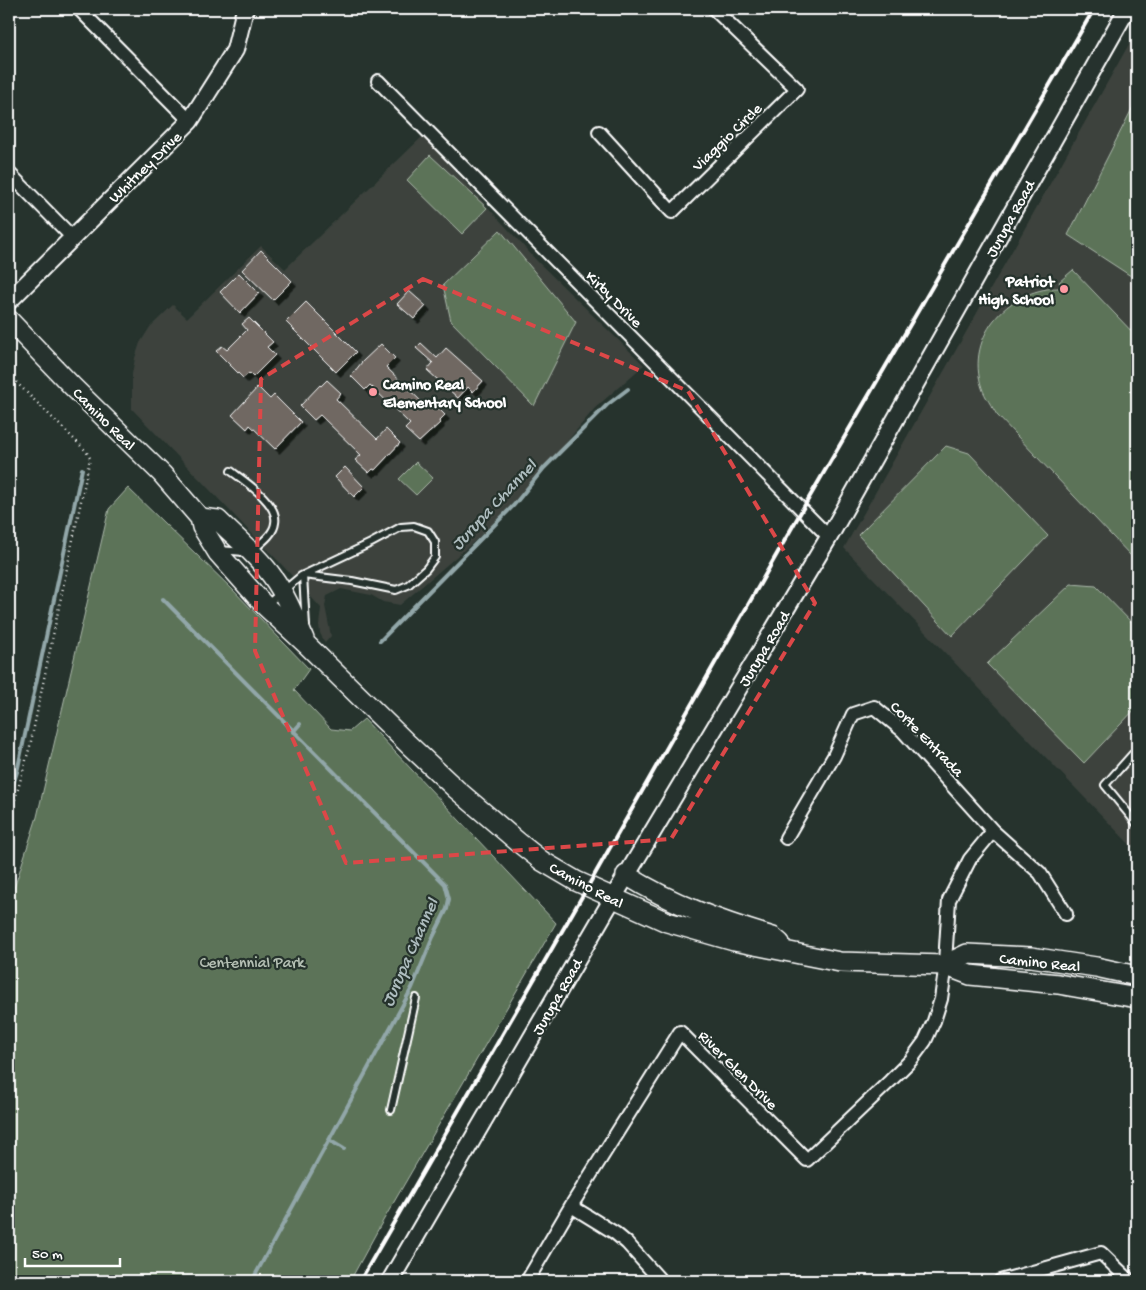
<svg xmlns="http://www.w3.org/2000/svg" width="1146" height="1290" font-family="'Gochi Hand',sans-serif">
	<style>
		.built { fill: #3c433d }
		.green { fill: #5b7358; stroke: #adb9ac }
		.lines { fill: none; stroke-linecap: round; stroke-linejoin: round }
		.stream { stroke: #92a7a9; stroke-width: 4 }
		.building { fill: #706762; stroke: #fff; filter: url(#shadow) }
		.service-casing { stroke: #fff; stroke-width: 10 }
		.minor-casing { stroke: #fff; stroke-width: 16 }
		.tertiary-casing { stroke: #fff; stroke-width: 20 }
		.secondary-casing { stroke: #fff; stroke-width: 22 }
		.path { stroke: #fff; stroke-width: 2.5; stroke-dasharray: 1 4; stroke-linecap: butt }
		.service { stroke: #26332d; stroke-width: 6 }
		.minor { stroke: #26332d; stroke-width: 12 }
		.tertiary { stroke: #26332d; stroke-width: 16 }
		.secondary { stroke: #26332d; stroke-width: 19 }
		.rail { stroke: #fff; stroke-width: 4 }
		.marked { fill: none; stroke: #dc4848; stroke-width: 4; stroke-dasharray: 10 6; stroke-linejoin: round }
		.poi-dot { fill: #ff9aa2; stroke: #26332d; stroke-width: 2 }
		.labels { text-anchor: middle; stroke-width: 4.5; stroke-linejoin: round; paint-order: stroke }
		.street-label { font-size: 16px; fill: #fff; stroke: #26332d }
		.poi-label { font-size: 16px; font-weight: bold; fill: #fff; stroke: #26332d; text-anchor: end }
		.park-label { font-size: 16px; fill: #b5c0b4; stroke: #26332d }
		.water-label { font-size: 18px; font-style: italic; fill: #aebdbf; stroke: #26332d }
	</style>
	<defs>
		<filter id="shadow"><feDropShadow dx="4.5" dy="4.5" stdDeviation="0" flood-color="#0009"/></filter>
	</defs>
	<rect width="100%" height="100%" fill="#26332d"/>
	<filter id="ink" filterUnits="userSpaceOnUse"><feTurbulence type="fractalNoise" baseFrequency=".02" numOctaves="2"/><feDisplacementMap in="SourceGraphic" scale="10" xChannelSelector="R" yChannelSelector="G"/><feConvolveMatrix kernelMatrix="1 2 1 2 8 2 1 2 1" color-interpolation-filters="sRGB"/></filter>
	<g filter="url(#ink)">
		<!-- built -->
		<path class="built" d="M1137,30v822l-293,-304z
			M423,136l114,125 107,104 -49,43 -61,73 -50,52 -84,72 -17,-3 -12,-7 -30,-6 -14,7 -2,10 6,30 -6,7 -5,-10 -1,-8 2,-17 -38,-42 -151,-157v-35l3,-16 5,-15 10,-16 23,-22 14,13 74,-72 24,23z"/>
		<!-- green -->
		<path class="green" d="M1137,99v181l-69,-45z
			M430,155l57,53 -25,26 -55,-54z
			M500,230l76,92 -42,84 -83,-85 -8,-36z
			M1073,270l64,67v224l-5,-4 -135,-142c-5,-9 -12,-18 -15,-27 -18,-53 29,-102 81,-100l-4,-6z
			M946,446l23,7 79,83 -96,100 -94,-101z
			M416,462l17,16 -17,17 -17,-16z
			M128,488l104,101 77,80 -15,21 37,39 19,2 14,-12 192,204 -176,303 -30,55h-341v-377l28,-87 72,-308z
			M1071,584l25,2 41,42v79l-53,56 -97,-99z"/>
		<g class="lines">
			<!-- stream -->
			<path class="stream" d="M163,599l282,285 4,15 -2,10 -14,28 -21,51 -160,293
				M380,641l134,-136 30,-37 63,-63 21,-16
				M293,732l7,-8
				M9,797l8,-25 65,-303
				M329,1140l15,9"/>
		</g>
		<!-- building -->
		<path class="building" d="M261,250l31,31 -19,19 -31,-30z
			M239,273l20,20 -19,20 -20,-21z
			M409,291l17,15 -12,13 -17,-15z
			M306,302l50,50 -20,20 -50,-50z
			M249,318l24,24 -6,5 8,8 -22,22 -4,-4 -6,5 -27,-27 6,-5 5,4 20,-20 -5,-6z
			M421,343l16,15 9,-10 37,33 -10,11 -5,-5 -10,11 -31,-28 6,-7 -17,-15z
			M381,344l14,14 -9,9 41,40 5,-5 13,13 -6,6 1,2 -21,19 -14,-13 5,-5 -40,-39 -5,5 -14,-14 11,-14z
			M327,380l14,13 -5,6 41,40 9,-10 14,14 -25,27 -2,-1 -4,4 -14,-13 6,-5 -41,-40 -6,5 -14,-14 20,-21 1,1z
			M258,387l12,12 4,-4 27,27 -26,27 -25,-24 -3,4 -15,-14z
			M345,467l19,20 -10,10 -19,-20z"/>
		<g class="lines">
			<!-- service casing -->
			<g class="service-casing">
				<path id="service" d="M231,471c13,10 48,32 44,52 -1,11 -14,20 -22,27
					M220,550l24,2
					M303,575l3,51
					M266,605l35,-29 70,-33 30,-16 13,-1 14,5 7,11v15l-9,12 -18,16 -12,5 -44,-9 -49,-6
					M1137,749l-32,36 32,39
					M391,1110l25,-112"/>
			</g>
			<!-- minor casing -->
			<g class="minor-casing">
				<path id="minor" d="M79,9l111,112
					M378,81l451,456
					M599,132l73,80 125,-123 -83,-80
					M9,173l63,64
					M786,838l48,-82 19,-42 21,-7 28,23 91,101 47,42 26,41
					M571,1206l44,27 12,10 34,38
					M527,1281l44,-75 109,-174 127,128 83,-79 21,-21 14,-19 9,-20 7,-22 3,-21 5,-78 21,-41 23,-28
					M1000,1281l101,-28 29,28"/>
			</g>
			<!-- tertiary casing -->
			<g class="tertiary-casing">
				<path id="tertiary" d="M9,301l181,-180 45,-71 10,-41
					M390,1281l223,-383 216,-361 298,-528"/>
			</g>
			<!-- secondary casing -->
			<g class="secondary-casing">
				<path id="secondary" d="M9,320l63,66 90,88 38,44 2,9 16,26 47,53 42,39 101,99 48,45 62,53 24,19 34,20 91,41 67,19 106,21 104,3 26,10 88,9 79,14
					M200,518l18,2c18,18 39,35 54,56 14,19 23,42 32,63
					M626,875c46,29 96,47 147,62l7,6
					M944,965l23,-11 64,3 65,10 41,9"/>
			</g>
			<!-- path -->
			<path class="path" d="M9,375l77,76 4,7 -60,288 -21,75"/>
			<!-- service -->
			<use href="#service" class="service"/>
			<!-- minor -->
			<use href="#minor" class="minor"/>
			<!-- tertiary -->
			<use href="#tertiary" class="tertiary"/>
			<!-- secondary -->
			<use href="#secondary" class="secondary"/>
			<!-- rail -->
			<path class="rail" d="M360,1281l235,-407 207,-364 292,-501"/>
		</g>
	</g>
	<!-- marked area -->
	<path class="marked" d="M423,279l265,112 127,212 -144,236 -325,24 -91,-212 6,-272z"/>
	<!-- markers -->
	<g class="poi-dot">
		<circle cx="1064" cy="289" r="5"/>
		<circle cx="373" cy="392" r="5"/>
	</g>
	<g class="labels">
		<!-- street labels -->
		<g class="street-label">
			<text transform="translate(726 136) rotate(-44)" y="6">Viaggio Circle</text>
			<text transform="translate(144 166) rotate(-44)" y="6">Whitney Drive</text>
			<text transform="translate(1009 218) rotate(-61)" y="6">Jurupa Road</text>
			<text transform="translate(615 298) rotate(45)" y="6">Kirby Drive</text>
			<text transform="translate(105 418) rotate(45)" y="6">Camino Real</text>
			<text transform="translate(763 648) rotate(-59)" y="6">Jurupa Road</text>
			<text transform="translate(928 738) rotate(46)" y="6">Corte Entrada</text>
			<text transform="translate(587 884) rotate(28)" y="6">Camino Real</text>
			<text transform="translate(1040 961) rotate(6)" y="6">Camino Real</text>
			<text transform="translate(556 996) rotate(-60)" y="6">Jurupa Road</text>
			<text transform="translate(739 1069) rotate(45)" y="6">River Glen Drive</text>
		</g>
		<!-- poi labels -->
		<g class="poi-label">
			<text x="1054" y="286">Patriot<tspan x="1054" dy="18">High School</tspan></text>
			<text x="383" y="389" text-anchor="start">Camino Real<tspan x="383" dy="18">Elementary School</tspan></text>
		</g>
		<!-- park labels -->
		<g class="park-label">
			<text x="252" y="967">Centennial Park</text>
		</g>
		<!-- water labels -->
		<g class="water-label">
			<text transform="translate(493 504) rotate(-47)" y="6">Jurupa Channel</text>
			<text transform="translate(409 952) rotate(-66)" y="6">Jurupa Channel</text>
		</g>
	</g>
	<!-- margin -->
	<rect width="1146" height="1290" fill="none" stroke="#26332d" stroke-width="30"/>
	<rect x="15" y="15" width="1116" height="1260" fill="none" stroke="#fff" stroke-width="2" filter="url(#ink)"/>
	<!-- scale -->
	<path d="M25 1258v8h95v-8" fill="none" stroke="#ffffff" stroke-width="2.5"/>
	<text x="32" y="1258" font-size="15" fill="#ffffff" stroke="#26332d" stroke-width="4" paint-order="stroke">50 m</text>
</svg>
